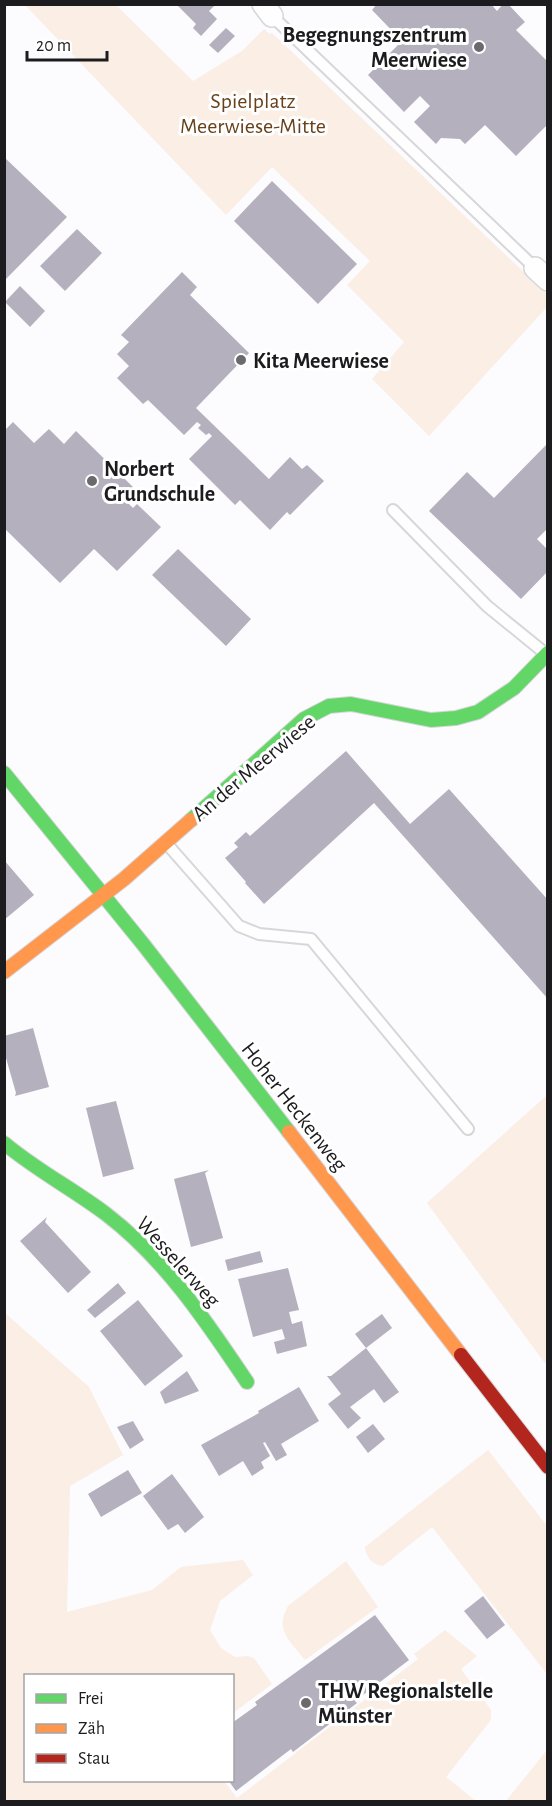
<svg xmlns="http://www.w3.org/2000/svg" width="552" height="1806" font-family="'Alegreya Sans',sans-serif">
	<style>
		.green { fill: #faeee5 }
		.building { fill: #b4b0be }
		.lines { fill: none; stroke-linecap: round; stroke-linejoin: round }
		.lane-casing { stroke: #d7d6d9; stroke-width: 14 }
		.street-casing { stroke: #d7d6d9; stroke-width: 24 }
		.fast-casing { stroke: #d7d6d9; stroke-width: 16 }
		.slow-casing { stroke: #d7d6d9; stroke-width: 16 }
		.jam-casing { stroke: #d7d6d9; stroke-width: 16 }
		.lane { stroke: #fffeff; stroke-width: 10 }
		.street { stroke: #fffeff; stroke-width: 21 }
		.fast { stroke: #63d668; stroke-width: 14 }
		.slow { stroke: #ff974d; stroke-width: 14 }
		.jam { stroke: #b3261e; stroke-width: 14 }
		.poi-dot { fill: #6a6a6c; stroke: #fff; stroke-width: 2 }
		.labels { text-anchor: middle; stroke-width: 6; stroke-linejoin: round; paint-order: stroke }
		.poi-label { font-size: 22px; font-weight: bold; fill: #1c1c1e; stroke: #fff; text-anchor: start }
		.park-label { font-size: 22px; fill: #694119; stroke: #fff }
		.street-label { font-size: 22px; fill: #1c1c1e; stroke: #fff }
	</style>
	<rect width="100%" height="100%" fill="#fcfbfe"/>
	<!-- green -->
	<path class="green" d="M25,5h91l77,76 49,-30 22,-22 6,5 2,-1 275,261v13l-118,129 -57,-57 32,-37 -57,-57 23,-24 -98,-94 -46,48z
		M547,1095v271l-120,-163z
		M4,1312l85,75 34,68 -53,31 -3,126 85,-22 29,-23 62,-7 10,15 -33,26 -10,29 11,18 14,9 13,-1 6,2 18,26 -39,29 -1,-37h-206v104l198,1 13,17 181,-139 -4,-5 31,-24 32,26 -16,13 30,41v10l-45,57 30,24h-471z
		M488,1450l59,76v148l-115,-147 -49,39c-11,-1 -17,-9 -18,-19z
		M346,1561l32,46 -73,53c-15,-19 -31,-30 -17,-54z
		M547,1750v51h-41z"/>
	<!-- building -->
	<path class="building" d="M176,4h40l-7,7 8,8 -16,17 -8,-8 3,-4z
		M377,4h114l6,7 6,-7h5l17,18 -9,8 32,32v62l-32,32 -31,-31 -20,19 -5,-5 -19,-1 -5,6 -22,-22 16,-16 -10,-10 -16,16 -36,-37 34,-34 -30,-31z
		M226,28l9,8 -17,17 -9,-8z
		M4,157l63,60 -63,64z
		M272,181l85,83 -39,40 -84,-83z
		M77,229l25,24 -37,38 -25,-25z
		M182,272l15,15 -7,8 59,58 -53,55 73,71 21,-22 12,12 5,-4 17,16 -34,34 -3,-3 -17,18 -30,-30 -5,5 -46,-46 23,-23 -3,-3 -3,2 -8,-7 3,-3 -4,-3 -13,13 -36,-35 -5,4 -26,-26 12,-12 -12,-12 12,-12 -8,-7z
		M20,286l25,25 -15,16 -25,-25z
		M13,422l21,21 15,-14 15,15 12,-13 59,58 -10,11 8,8 4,-4 24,23 -44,44 -23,-22 -34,34 -56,-55v-97z
		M548,443v85l-11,11 11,11v21l-27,28 -92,-88 38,-39 27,26z
		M178,549l73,70 -25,27 -74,-71z
		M346,751l64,73 39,-35 99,111v99l-174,-196 -110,101 -19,-21 1,-1 -21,-24 13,-11 -4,-4 12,-11 4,4z
		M4,860l30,35 -30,25z
		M33,1028l16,59 -34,9 1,-3 -12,-42v-15z
		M116,1101l18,68 -31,8 -17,-69z
		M209,1170l-4,3 18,65 -32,9 -17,-68z
		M47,1217l-2,5 46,50 -23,21 -48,-52z
		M260,1251l3,11 -35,9 -3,-11z
		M288,1268l11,42 -10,2 3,12 10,-3 5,25 -30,8 -3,-12 11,-3 -3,-10 -29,8 -15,-58z
		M118,1283l8,10 -31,25 -8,-8z
		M138,1300l45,56 -38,30 -45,-55z
		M382,1314l10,14 -26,20 -11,-14z
		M366,1348l33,44 -15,11 -10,-14 -24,18 11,11 -13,11 -20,-25 13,-10 -14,-18h4z
		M187,1371l12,20 -34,13 -5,-12z
		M299,1387l20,34 -38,23 6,11 -11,6 -11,-19 -2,1 7,13 -9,6 3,6 -12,8 -9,-15 -24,15 -18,-31 58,-32 -1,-2z
		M133,1421l11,19 -14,9 -13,-22z
		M373,1424l12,15 -17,14 -12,-16z
		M128,1470l14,23 -41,24 -13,-23z
		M172,1474l32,43 -19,16 -7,-9 -10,6 -25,-34z
		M483,1596l22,29 -18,14 -23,-28z
		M375,1615l34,45 -54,41 2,2 -64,49 -2,-3 -55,42 -8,-11h4v-57l25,-18 -2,-3z"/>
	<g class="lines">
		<!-- lane casing -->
		<g class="lane-casing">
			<path id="lane" d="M272,16l263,252
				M393,510l94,96 59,48
				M167,844l72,82 20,8 52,5 157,190"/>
		</g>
		<!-- street casing -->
		<g class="street-casing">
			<path id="street" d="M263,4l9,12
				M535,268l13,12"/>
		</g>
		<!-- fast casing -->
		<g class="fast-casing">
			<path id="fast" d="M4,773l139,171 146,188
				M191,820l113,-101 25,-13 22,-2 80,16 25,-2 22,-6 36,-24 34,-35
				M4,1143c32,27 69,46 102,71 59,45 100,107 141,168"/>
		</g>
		<!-- slow casing -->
		<g class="slow-casing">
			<path id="slow" d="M4,972l120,-93 67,-59
				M289,1132l172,223"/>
		</g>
		<!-- jam casing -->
		<g class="jam-casing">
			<path id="jam" d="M461,1355l87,112"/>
		</g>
		<!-- lane -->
		<use href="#lane" class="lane"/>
		<!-- street -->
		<use href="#street" class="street"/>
		<!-- fast -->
		<use href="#fast" class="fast"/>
		<!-- slow -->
		<use href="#slow" class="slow"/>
		<!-- jam -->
		<use href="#jam" class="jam"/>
	</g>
	<!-- markers -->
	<g class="poi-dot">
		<circle cx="479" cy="47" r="6"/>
		<circle cx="241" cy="360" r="6"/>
		<circle cx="92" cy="481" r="6"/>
		<circle cx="306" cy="1703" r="6"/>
	</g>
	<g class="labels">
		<!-- poi labels -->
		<g class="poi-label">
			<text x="467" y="42" text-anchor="end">Begegnungszentrum<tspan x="467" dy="25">Meerwiese</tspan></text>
			<text x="253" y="368">Kita Meerwiese</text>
			<text x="104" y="476">Norbert<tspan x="104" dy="25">Grundschule</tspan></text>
			<text x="318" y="1698">THW Regionalstelle<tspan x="318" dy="25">Münster</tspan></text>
		</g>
		<!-- park labels -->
		<g class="park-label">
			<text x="253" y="108">Spielplatz<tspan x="253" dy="25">Meerwiese-Mitte</tspan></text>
		</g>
		<!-- street labels -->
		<g class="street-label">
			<text transform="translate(253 767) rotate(-40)" y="8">An der Meerwiese</text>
			<text transform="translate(295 1106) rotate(52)" y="8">Hoher Heckenweg</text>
			<text transform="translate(179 1261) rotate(48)" y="8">Wesselerweg</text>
		</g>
	</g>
	<!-- border -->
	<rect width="552" height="1806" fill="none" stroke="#1c1c1e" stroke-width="12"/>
	<!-- legend -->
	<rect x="24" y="1674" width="210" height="108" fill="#ffffff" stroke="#a4a4a5" stroke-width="1.5"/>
	<rect x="36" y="1694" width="30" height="9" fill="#63d668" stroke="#a4a4a5" stroke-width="1.5"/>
	<text x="78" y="1704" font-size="18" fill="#1c1c1e">Frei</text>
	<rect x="36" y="1724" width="30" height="9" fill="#ff974d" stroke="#a4a4a5" stroke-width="1.5"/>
	<text x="78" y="1734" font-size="18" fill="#1c1c1e">Zäh</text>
	<rect x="36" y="1754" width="30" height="9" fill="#b3261e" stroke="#a4a4a5" stroke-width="1.5"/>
	<text x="78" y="1764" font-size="18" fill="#1c1c1e">Stau</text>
	<!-- scale -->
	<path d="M27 51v9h80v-9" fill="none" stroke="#1c1c1e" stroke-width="3"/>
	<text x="36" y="51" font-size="18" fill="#1c1c1e" stroke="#ffffff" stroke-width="4.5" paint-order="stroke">20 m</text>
</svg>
